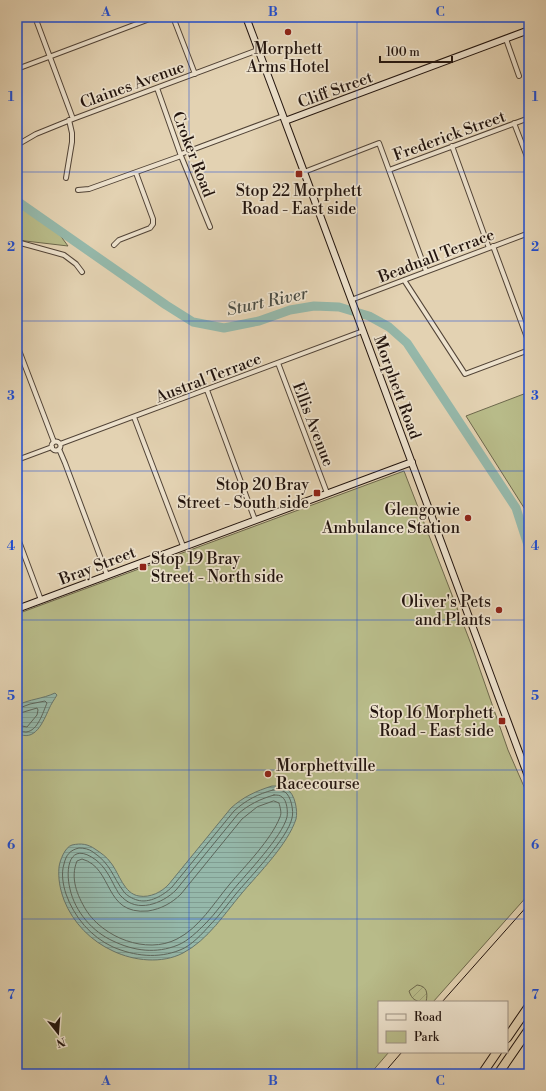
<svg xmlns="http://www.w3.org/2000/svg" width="546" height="1091" font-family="'Libre Bodoni',serif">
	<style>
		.park { fill: #b8bb89; stroke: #6d684c }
		.garden { fill: url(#garden-furrows); stroke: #6d684c }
		.water { fill: url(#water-rules); stroke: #67766c }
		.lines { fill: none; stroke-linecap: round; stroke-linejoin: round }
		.shore { stroke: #5c665c; stroke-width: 1 }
		.river { stroke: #95b8aa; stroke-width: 9 }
		.street-casing { stroke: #524437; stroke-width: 6 }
		.secondary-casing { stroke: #22140e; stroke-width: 8 }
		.highway-casing { stroke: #22140e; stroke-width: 10 }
		.street { stroke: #ede2cd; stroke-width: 4 }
		.secondary { stroke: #ede2cd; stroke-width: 6 }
		.highway { stroke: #e3d2b2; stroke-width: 8 }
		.tram { stroke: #22140e; stroke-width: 1 }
		.grid { fill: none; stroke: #1d4ed8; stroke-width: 1; stroke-opacity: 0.55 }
		.poi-dot { fill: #8f2418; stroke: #ede2cd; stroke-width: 1.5 }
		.labels { text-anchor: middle; stroke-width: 3.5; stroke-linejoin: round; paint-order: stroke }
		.poi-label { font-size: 16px; fill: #22140e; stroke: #ede2cd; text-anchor: end }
		.street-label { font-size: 16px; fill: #22140e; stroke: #ede2cd }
		.water-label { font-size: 17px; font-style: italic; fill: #4a4d45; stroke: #ede2cd }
		.neatline { fill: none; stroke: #1d4ed8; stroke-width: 1.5 }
		.grid-label { font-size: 13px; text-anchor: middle; font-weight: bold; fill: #1d4ed8 }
	</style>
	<defs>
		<pattern id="garden-furrows" width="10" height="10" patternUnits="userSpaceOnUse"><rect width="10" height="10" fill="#b8bb89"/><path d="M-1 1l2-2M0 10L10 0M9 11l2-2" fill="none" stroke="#9ea075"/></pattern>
		<pattern id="water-rules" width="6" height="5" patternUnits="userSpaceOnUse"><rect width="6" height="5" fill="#95b8aa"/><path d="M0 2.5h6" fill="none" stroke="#809d91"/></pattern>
	</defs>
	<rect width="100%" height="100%" fill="#e3d2b2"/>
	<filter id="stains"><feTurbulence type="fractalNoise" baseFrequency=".005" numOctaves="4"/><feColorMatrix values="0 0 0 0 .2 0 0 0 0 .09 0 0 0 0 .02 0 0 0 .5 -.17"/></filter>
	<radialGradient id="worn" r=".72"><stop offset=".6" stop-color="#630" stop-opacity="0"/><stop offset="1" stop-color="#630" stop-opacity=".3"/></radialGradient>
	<!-- park -->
	<path class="park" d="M17,201l37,26 14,19 -51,-6z
		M529,392v118l-3,1 -60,-95z
		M404,471l67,173 37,106 21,48v96l-96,108h-54v50h10l-19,22h-353v-460z"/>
	<!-- garden -->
	<path class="garden" d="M417,985c10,1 11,8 9,17 -10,0 -14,-2 -17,-11z"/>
	<!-- water -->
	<path class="water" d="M55,693l2,2c-3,5 -6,9 -8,14 -6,13 -14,34 -32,24l1,-28c12,-6 24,-6 37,-12z
		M272,786c5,0 11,0 15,3 8,5 11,22 9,30 -8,25 -37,54 -54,74 -17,20 -34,47 -59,60 -21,11 -49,8 -70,-2 -22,-10 -40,-28 -49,-51 -4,-11 -6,-21 -5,-33 1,-7 6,-20 13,-22 9,-2 16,-1 23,4 6,4 12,8 16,14 8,10 13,31 28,33 11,2 23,-4 30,-12l62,-76c12,-11 25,-17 41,-22z"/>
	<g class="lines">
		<!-- shore -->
		<path class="shore" d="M17,709l13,-5 15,-3 2,2c-4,9 -9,28 -21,29 -3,0 -6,-2 -9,-2
			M17,714l20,-6 1,2 -1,5 -10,12 -10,-2
			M273,790c4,0 8,0 12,2 6,4 9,19 7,26 -4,20 -43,60 -57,77 -8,10 -16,21 -25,30 -8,9 -19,21 -30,25 -22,9 -46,6 -67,-3 -22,-10 -39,-30 -47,-53 -3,-9 -5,-21 -2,-30 2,-9 6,-14 15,-16 5,0 10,1 14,4 18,12 19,24 31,40 2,3 9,7 13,8 12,4 27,-5 35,-13l62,-76c12,-11 24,-17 39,-21z
			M274,795c3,0 6,0 8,2 5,3 6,15 5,20 -5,20 -40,56 -54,73 -9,11 -17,23 -27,33 -8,8 -18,18 -28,22 -22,9 -44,6 -65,-4 -20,-9 -38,-29 -43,-52 -5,-20 -1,-49 26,-29 9,7 14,17 19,27 2,3 4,8 7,10 15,16 40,7 54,-7l62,-76c10,-9 22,-15 36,-19z
			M274,801l5,2c1,4 3,10 1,14 -9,23 -35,49 -51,68 -15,18 -30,43 -52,54 -31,16 -74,-2 -91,-29 -9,-15 -16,-32 -9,-49l5,-2c32,9 21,56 66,52 13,-2 24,-8 33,-17l61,-75 15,-12z"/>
		<!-- river -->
		<path class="river" d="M17,201l149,104 27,17 31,6 35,-7 31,-11 24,-4 25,1 30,9 20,11 18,16 109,165 13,40"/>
		<!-- street casing -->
		<g class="street-casing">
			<path id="street" d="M35,17l38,102
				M173,17l22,57
				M506,39l13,37
				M17,69l138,-52
				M157,88l24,68 29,71
				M514,123l15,39
				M17,145l19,-11 37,-15 185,-69
				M452,146l37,102
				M181,154l102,-38
				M389,170l140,-52
				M304,172l75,-29 47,128
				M66,178l6,-36v-9l-3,-13
				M78,190l11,-1 92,-33
				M17,242l47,13 12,9 6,8
				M114,245l5,-5 31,-12 3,-4v-5l-17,-46
				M493,246l36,97
				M404,280l61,94 64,-24
				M351,300l178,-67
				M17,345l37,97
				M278,363l49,130
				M207,390l48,130
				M134,417l49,129
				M51.5 446a4.5 4.5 0 1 1 9 0a4.5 4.5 0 1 1-9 0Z
				M60,444l303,-113
				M59,449l6,14 42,112
				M17,460l35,-13
				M17,536l24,64"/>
		</g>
		<!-- secondary casing -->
		<g class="secondary-casing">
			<path id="secondary" d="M246,17l58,155 225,607
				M285,121l244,-91
				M17,609l395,-147"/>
		</g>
		<!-- highway casing -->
		<g class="highway-casing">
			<path id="highway" d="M507,1038l22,-32
				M482,1074l15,-22
				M498,1074l31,-45"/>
		</g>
		<!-- street -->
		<use href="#street" class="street"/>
		<!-- secondary -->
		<use href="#secondary" class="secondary"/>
		<!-- highway -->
		<use href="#highway" class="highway"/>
		<!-- tram -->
		<path class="tram" d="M442,1002l87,-98
			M383,1074l19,-22"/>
	</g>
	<!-- grid -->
	<path class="grid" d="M189,17v1057M357,17v1057M17,172h512M17,321h512M17,471h512M17,620h512M17,770h512M17,919h512"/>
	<!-- markers -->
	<g class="poi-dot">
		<circle cx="288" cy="32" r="4"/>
		<rect x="295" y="170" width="8" height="8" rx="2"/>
		<rect x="313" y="489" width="8" height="8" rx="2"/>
		<circle cx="468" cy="518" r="4"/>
		<rect x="139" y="563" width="8" height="8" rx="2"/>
		<circle cx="499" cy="610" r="4"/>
		<rect x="498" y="717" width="8" height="8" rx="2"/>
		<circle cx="268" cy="774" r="4"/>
	</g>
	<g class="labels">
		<!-- poi labels -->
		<g class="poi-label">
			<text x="288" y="54" text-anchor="middle">Morphett<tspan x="288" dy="18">Arms Hotel</tspan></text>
			<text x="299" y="196" text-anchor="middle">Stop 22 Morphett<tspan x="299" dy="18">Road - East side</tspan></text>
			<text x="309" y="490">Stop 20 Bray<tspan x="309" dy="18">Street - South side</tspan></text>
			<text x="460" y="515">Glengowie<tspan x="460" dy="18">Ambulance Station</tspan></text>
			<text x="151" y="564" text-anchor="start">Stop 19 Bray<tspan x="151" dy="18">Street - North side</tspan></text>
			<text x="491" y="607">Oliver's Pets<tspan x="491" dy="18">and Plants</tspan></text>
			<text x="494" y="718">Stop 16 Morphett<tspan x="494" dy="18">Road - East side</tspan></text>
			<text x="276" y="771" text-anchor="start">Morphettville<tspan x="276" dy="18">Racecourse</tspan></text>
		</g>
		<!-- street labels -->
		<g class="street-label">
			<text transform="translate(132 84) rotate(-20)" y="6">Claines Avenue</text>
			<text transform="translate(335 89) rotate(-20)" y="6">Cliff Street</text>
			<text transform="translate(449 135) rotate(-20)" y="6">Frederick Street</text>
			<text transform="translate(194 154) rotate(69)" y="6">Croker Road</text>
			<text transform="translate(436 255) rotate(-21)" y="6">Beadnall Terrace</text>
			<text transform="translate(208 377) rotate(-21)" y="6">Austral Terrace</text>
			<text transform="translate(398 387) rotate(70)" y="6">Morphett Road</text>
			<text transform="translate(314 424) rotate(69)" y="6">Ellis Avenue</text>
			<text transform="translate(97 565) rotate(-21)" y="6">Bray Street</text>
		</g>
		<!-- water labels -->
		<g class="water-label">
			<text transform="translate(267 301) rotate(-12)" y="6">Sturt River</text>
		</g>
	</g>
	<!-- margin -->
	<rect width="546" height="1091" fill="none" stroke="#e3d2b2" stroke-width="44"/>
	<!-- legend -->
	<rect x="378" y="1001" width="130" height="52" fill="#ede2cd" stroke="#9c9081"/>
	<rect x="386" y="1014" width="20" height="6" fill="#ede2cd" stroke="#9c9081"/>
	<text x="414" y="1021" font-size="12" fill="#22140e">Road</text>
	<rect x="386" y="1031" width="20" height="12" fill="#b8bb89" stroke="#9c9081"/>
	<text x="414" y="1041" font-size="12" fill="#22140e">Park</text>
	<!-- north arrow -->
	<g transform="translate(58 1033) rotate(163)" stroke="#ede2cd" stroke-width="3" paint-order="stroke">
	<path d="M0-3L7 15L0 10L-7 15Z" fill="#22140e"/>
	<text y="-6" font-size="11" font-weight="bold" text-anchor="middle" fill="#22140e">N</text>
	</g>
	<!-- scale -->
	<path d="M380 56v6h72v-6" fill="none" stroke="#22140e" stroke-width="2"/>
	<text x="386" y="56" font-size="12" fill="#22140e" stroke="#ede2cd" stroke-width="3" paint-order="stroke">100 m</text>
	<rect x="22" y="22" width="502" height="1047" class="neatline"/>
	<g class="grid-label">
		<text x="106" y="16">A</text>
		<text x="273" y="16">B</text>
		<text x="440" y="16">C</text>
		<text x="11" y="101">1</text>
		<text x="535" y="101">1</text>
		<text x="11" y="251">2</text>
		<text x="535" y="251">2</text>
		<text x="11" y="400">3</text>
		<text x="535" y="400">3</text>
		<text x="11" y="550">4</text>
		<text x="535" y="550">4</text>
		<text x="11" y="700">5</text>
		<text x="535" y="700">5</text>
		<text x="11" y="849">6</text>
		<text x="535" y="849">6</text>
		<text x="11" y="999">7</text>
		<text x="535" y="999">7</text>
		<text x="106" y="1085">A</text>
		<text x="273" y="1085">B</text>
		<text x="440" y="1085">C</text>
	</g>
	<rect width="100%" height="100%" filter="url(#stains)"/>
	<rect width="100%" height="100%" fill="url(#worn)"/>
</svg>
